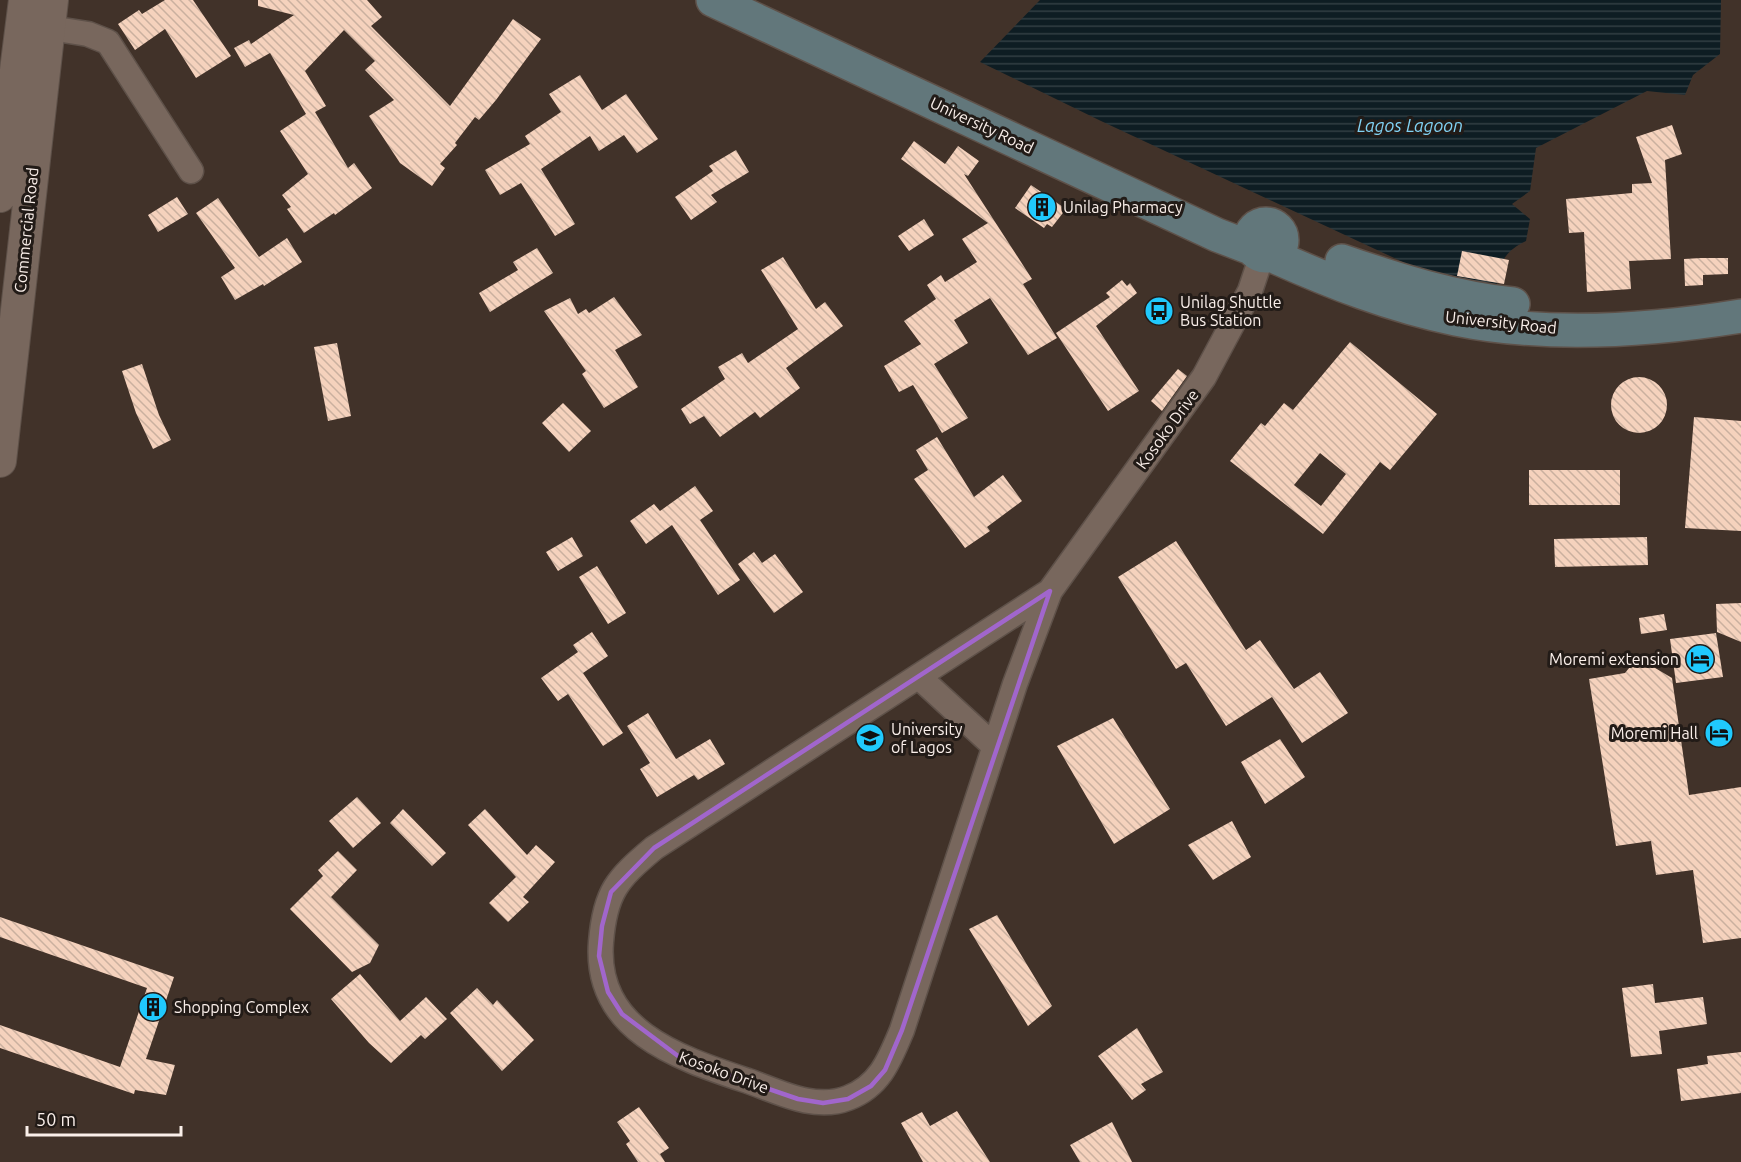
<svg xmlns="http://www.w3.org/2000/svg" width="1741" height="1162" font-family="Ubuntu,sans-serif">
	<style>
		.water { fill: url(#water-rules) }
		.building { fill: url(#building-back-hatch); fill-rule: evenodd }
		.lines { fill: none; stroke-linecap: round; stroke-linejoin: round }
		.minor-casing { stroke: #5e5149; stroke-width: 27 }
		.tertiary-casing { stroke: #5e5149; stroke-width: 34 }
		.secondary-casing { stroke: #5e5149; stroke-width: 36 }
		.minor { stroke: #78675d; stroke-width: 24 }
		.tertiary { stroke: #78675d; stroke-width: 32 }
		.secondary { stroke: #62777b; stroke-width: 33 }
		.marked { fill: none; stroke: #a166cc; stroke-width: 4.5; stroke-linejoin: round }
		.labels { text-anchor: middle; stroke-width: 6; stroke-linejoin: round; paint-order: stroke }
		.street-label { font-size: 16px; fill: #faefea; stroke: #221b17 }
		.poi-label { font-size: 16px; fill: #faefea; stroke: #221b17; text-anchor: start }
		.water-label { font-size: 18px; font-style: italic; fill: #81d1f2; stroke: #221b17 }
	</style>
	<defs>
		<pattern id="water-rules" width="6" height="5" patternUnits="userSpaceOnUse" patternTransform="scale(1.5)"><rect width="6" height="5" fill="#0e1d23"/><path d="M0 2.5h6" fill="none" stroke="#323e43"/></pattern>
		<pattern id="building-back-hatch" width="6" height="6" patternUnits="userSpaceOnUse" patternTransform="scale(1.5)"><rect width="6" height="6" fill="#f5d2bd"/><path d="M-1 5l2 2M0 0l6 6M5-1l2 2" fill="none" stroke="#cab09f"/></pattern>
	</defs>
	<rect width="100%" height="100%" fill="#413229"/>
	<!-- water -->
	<path class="water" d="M1040,0h681l-1,54 -27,21 -8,20 -38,-4 -111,57 -6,43 -18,13 18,15 -4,22c-25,12 -27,25 -30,51h-29l-366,-171 -121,-59z"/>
	<!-- building -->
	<path class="building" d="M165,0h28l38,56 -35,22 -31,-49 -30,21 -17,-26 21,-14 3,4z
		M258,0h109l15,17 -11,9 79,80 63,-87 28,20 -45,61 -17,20 -4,-3 -20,26 2,2 -17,19 5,4 -13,18 -32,-23 -31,-47 25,-16 -29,-30 10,-9 -31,-31 -39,41 21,35 -11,6 33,56 6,-5 18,25 -37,27 -1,-2 -30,20 -17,-24 4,-2 -9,-12 26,-21 -28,-43 26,-17 -36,-61 -25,14 -11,-19 15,-8 2,4 43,-29 -36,-9z
		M580,75l22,35 24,-16 32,45 -21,14 -13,-18 -25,16 -9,-15 -49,33 34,55 -20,12 -34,-53 -21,12 -15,-25 45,-26 -5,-8 36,-24 -12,-18z
		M1672,125l10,29 -17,6 6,99 -42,2 2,28 -44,3 -3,-60 -15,1 -3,-34 66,-6v-9l20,-1 -16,-46z
		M914,141l31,23 13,-18 21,15 -11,15 -4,-2 68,105 -9,5 34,54 -29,17 -38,-57 -36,22 14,23 -34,21 34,54 -26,15 -29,-48 -14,7 -15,-26 37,-22 -17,-23 32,-22 -9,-14 14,-10 4,7 32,-20 -15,-23 26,-16 -87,-64z
		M736,150l13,22 -38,23 6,7 -26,18 -16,-23 38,-26 -4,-5z
		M1031,185l35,24 -14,18 -5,-3 -3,4 -29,-20z
		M177,197l11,17 -30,18 -10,-17z
		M218,198l41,59 28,-19 15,24 -38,24 -1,-2 -28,16 -14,-23 14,-9 -39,-55z
		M924,219l10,16 -25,16 -11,-15z
		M537,248l16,25 -63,39 -11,-19 39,-23 -5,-8z
		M1462,251l47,9 -5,24 -47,-8z
		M783,257l33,52 9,-7 18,24 -57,42 14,20 -40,30 -5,-6 -35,25 -16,-21 -14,8 -9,-15 44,-30 -7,-12 24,-14 6,10 50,-34 -37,-59z
		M1701,258h27v16l-25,1v10l-18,1 -1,-27z
		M1122,280l5,6 3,-3 7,10 -41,33 43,65 -31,20 -52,-78 54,-36 -4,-4z
		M614,297l28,38 -27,15 23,37 -34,21 -22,-34 4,-3 -42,-60 26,-13 8,16 8,-5 3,4z
		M1350,342l87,72 -47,56 -10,-8 -57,72 -93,-73 31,-38 4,3 19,-23 9,7zM1320,453l26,21 -25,32 -27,-21z
		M337,343l14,73 -23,5 -14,-74z
		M142,364l17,51 12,25 -18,9 -17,-36 -14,-42z
		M1178,369l9,7 -25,35 -11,-10z
		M1611 405a28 28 0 1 1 56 0a28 28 0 1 1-56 0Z
		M563,403l28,28 -22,21 -27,-29z
		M1694,417l47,4v110l-56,-3z
		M937,437l37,60 29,-22 19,26 -35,26 3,4 -25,17 -51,-69 14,-9 -12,-20z
		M1529,470h91v35h-91z
		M695,486l18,25 -13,9 40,60 -22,15 -46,-70 -26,19 -16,-23 24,-17 6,7z
		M572,537l11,19 -25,15 -12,-19z
		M1647,537l1,28 -93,2 -1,-28z
		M1176,541l70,109 14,-10 34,49 26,-17 28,41 -46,30 -30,-46 -46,29 -40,-63 -10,6 -58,-92z
		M754,552l8,11 13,-9 28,38 -29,21 -36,-49z
		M597,566l29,47 -18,11 -29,-47z
		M1741,603v39l-24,-10 -1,-28z
		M1664,614l3,16 -26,4 -2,-16z
		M592,632l16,24 -25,17 40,60 -20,13 -35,-52 -10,7 -17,-23 37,-26 -5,-7z
		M1716,633l7,44 -47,6 -6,-44z
		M1640,659l32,19 17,117 52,-8v151l-38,5 -10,-73 -37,5 -5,-34 -35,5 -27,-167 36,-6 9,-11z
		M648,713l28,46 34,-20 15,25 -27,16 -4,-5 -37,22 -17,-28 10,-6 -23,-37z
		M1113,718l57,91 -56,35 -57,-98z
		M1280,739l25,38 -40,27 -24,-42z
		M357,797l24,26 -28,25 -24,-27z
		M403,809l43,44 -14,13 -42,-43z
		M485,809l42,46 9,-10 19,17 -32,35 6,5 -21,20 -19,-19 27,-26 -48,-52z
		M1232,821l19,36 -38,23 -25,-35z
		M338,851l19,19 -26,27 48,48 -9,18 -18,9 -62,-63 33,-33 -5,-6z
		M997,915l55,91 -24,20 -59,-97z
		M0,917l174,60 -28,82 29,6 -9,30 -31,-5 -1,4 -134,-46v-23l120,42 27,-79 -147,-51z
		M360,974l40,47 26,-24 21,22 -22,20 -4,-4 -30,28 -22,-20 -38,-44z
		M1653,984l2,19 48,-6 4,27 -48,7 3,23 -31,3 -9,-69z
		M477,988l16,17 4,-5 37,40 -32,31 -52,-58z
		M1137,1028l26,44 -22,12 5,6 -14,10 -34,-44z
		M1741,1052v41l-60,8 -4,-32 31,-5 -1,-8z
		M639,1107l30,41 -9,6 5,8h-27l-12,-18 4,-3 -13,-19z
		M957,1111l33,51h-67l-22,-39 21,-11 8,14z
		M1112,1122l20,40h-52l-10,-17z"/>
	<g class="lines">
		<!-- minor casing -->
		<g class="minor-casing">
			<path id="minor" d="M50,28l38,6 20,8 83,129
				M1050,591l-396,257c-37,31 -49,44 -53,94 -7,89 78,116 147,139 31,11 67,30 100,17 32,-12 42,-39 54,-68l113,-346 35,-93 154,-214 46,-86 12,-36
				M920,678l74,68"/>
		</g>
		<!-- tertiary casing -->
		<g class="tertiary-casing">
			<path id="tertiary" d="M0,196l25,-196
				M0,461l52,-461"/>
		</g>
		<!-- secondary casing -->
		<g class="secondary-casing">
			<path id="secondary" d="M713,0l504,235 34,13
				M1250 240a16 16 0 1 1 32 0a16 16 0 1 1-32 0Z
				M1271,255c60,27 121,51 185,64 93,19 192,12 285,-3
				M1342,261c55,19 113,37 171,43"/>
		</g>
		<!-- minor -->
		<use href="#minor" class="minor"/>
		<!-- tertiary -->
		<use href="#tertiary" class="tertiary"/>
		<!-- secondary -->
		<use href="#secondary" class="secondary"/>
	</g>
	<!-- marked area -->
	<path class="marked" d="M1050,591l-148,439 -17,40 -14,16 -23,13 -25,4 -25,-4 -116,-40 -60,-45 -14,-22 -9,-36 3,-30 9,-34 43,-44z"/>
	<!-- icons -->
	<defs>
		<g id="building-disc" transform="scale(1.5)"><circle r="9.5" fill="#20c9fd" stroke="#221b17"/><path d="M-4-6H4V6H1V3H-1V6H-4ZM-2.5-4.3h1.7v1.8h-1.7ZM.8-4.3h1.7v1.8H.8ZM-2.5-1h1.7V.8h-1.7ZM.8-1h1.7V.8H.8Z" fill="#111"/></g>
		<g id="bus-disc" transform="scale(1.5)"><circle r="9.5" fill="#20c9fd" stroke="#221b17"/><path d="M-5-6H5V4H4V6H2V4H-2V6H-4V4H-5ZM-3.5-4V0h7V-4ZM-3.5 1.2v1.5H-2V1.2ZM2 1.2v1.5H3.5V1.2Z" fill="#111"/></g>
		<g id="hotel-disc" transform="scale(1.5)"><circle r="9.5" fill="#20c9fd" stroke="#221b17"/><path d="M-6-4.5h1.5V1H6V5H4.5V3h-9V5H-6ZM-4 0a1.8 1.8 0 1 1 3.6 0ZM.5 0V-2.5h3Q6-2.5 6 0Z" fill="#111"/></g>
		<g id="university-disc" transform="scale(1.5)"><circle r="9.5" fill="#20c9fd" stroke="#221b17"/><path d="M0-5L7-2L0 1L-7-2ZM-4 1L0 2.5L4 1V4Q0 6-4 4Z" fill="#111"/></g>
	</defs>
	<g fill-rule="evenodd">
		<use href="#building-disc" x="1042" y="207"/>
		<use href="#bus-disc" x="1159" y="311"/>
		<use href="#hotel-disc" x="1700" y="659"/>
		<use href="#hotel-disc" x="1719" y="733"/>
		<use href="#university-disc" x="870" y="738"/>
		<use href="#building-disc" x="153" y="1007"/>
	</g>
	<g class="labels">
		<!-- street labels -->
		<g class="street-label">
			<text transform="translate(982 125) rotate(25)" y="6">University Road</text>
			<text transform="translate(26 230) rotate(-84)" y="6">Commercial Road</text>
			<text transform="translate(1501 322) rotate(6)" y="6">University Road</text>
			<text transform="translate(1167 429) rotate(-54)" y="6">Kosoko Drive</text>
			<text transform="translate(724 1072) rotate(20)" y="6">Kosoko Drive</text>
		</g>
		<!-- poi labels -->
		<g class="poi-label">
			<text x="1063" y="213">Unilag Pharmacy</text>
			<text x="1180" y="308">Unilag Shuttle<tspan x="1180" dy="18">Bus Station</tspan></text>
			<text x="1679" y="665" text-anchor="end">Moremi extension</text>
			<text x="891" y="735">University<tspan x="891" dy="18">of Lagos</tspan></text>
			<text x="1698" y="739" text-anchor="end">Moremi Hall</text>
			<text x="174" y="1013">Shopping Complex</text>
		</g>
		<!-- water labels -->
		<g class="water-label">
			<text x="1410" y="132">Lagos Lagoon</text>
		</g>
	</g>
	<!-- scale -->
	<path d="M27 1126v9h154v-9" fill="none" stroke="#faefea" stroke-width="3"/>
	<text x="36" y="1126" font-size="18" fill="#faefea" stroke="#221b17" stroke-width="4.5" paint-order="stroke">50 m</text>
</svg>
